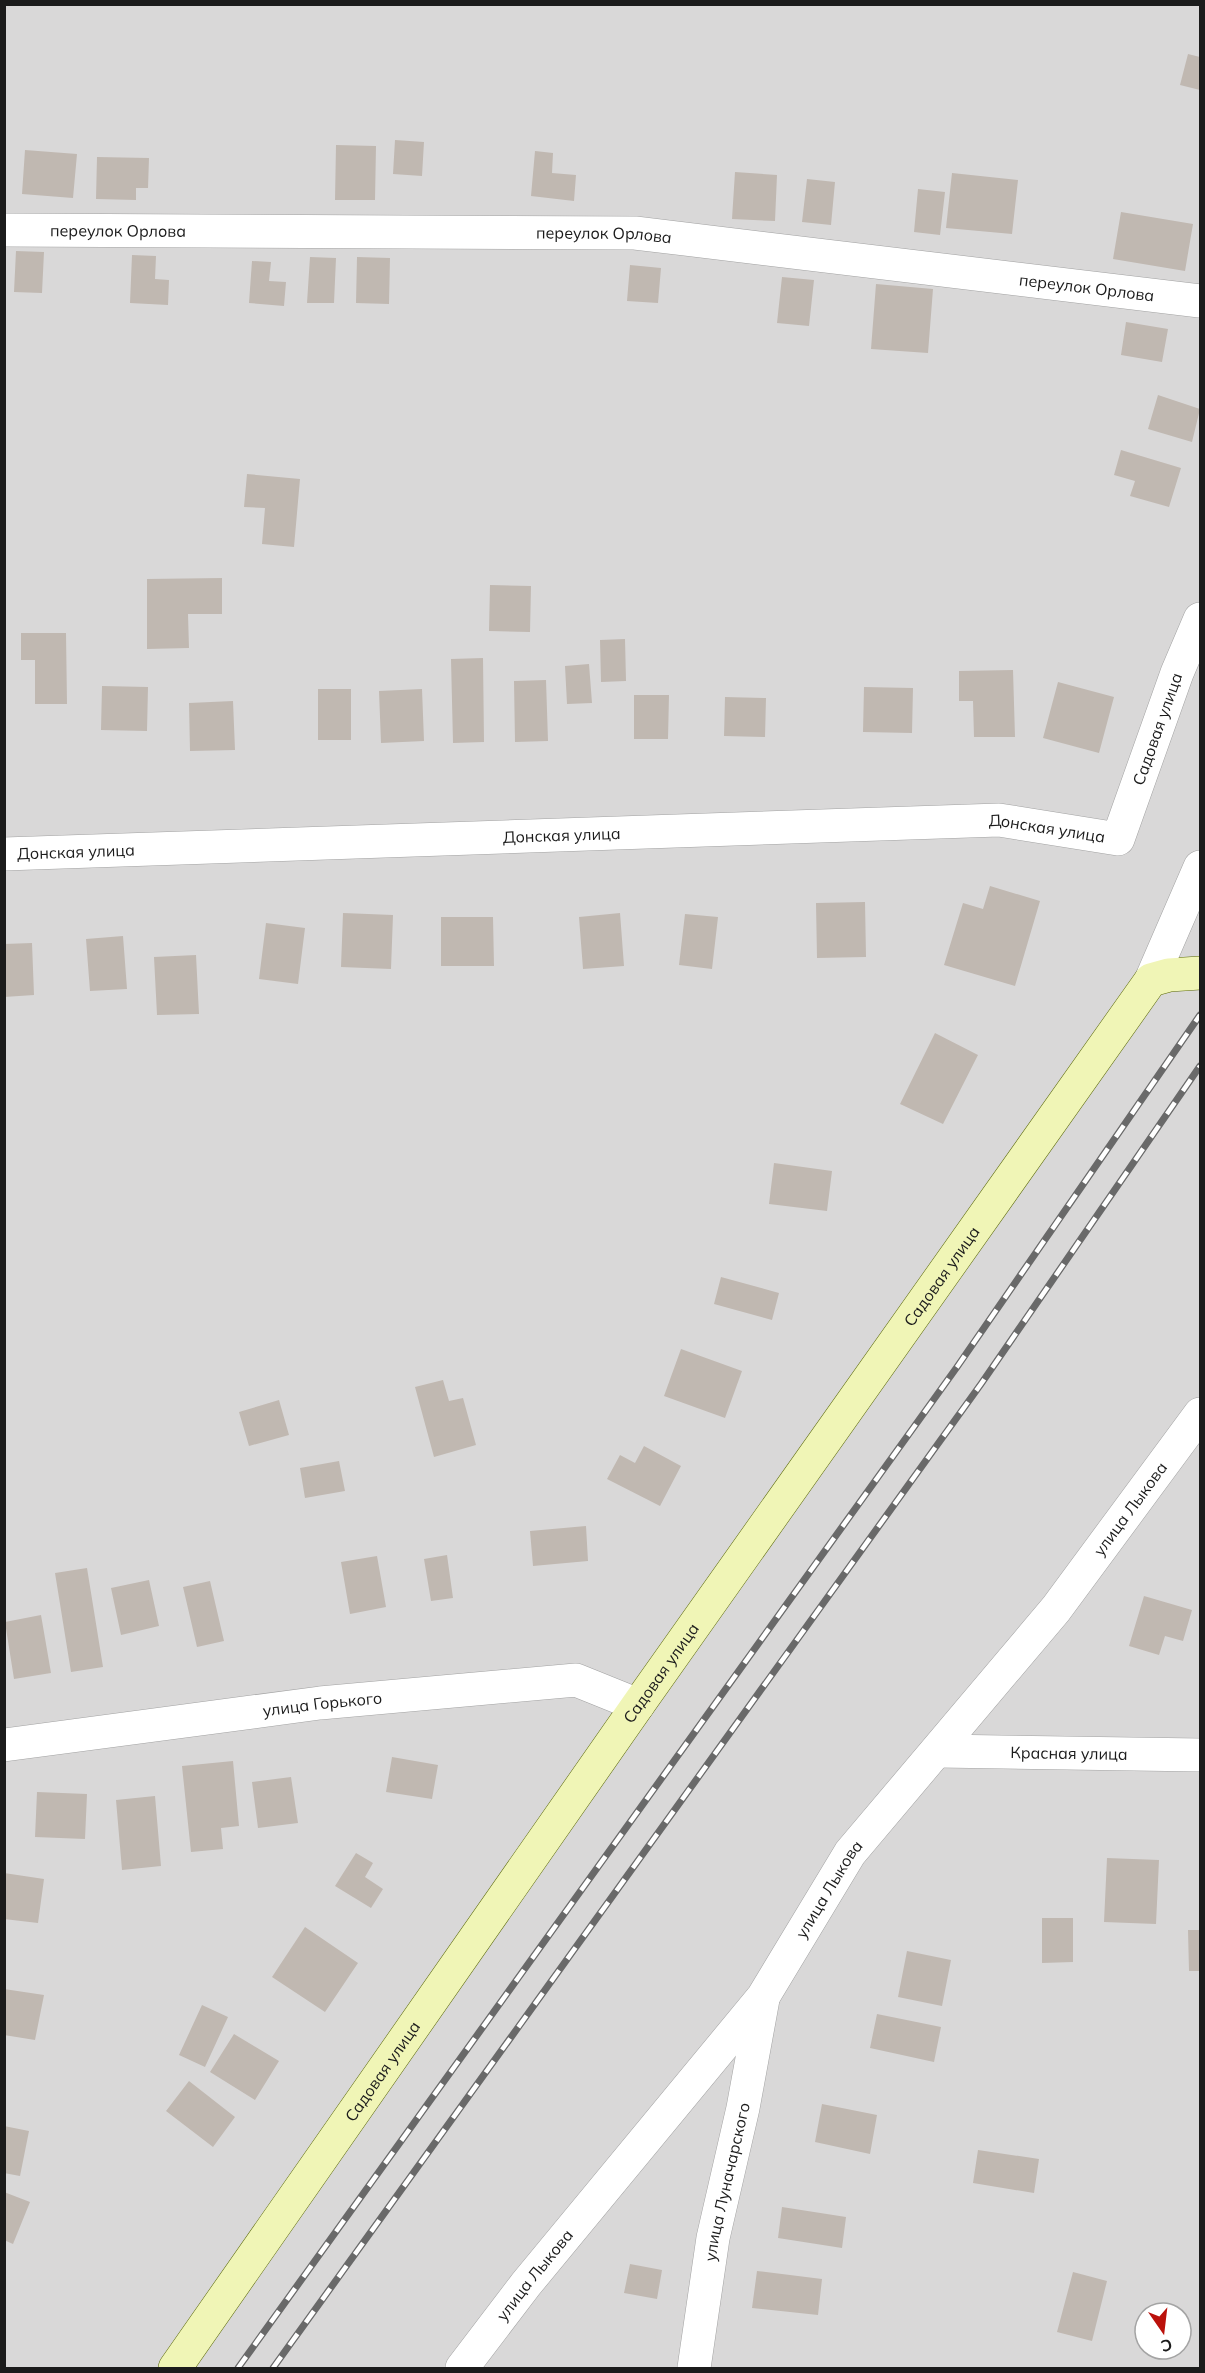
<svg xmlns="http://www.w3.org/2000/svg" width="1205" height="2373" font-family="Mulish,sans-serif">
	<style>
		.residential { fill: #d9d8d8; fill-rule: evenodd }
		.building { fill: #c0b8b1 }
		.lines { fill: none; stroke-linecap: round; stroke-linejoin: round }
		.street-casing { stroke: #a2a2a2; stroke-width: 34 }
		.secondary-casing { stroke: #5c6a0b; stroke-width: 34 }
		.street { stroke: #fff; stroke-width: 33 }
		.secondary { stroke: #f0f5b6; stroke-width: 33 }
		.rail-casing { stroke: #696969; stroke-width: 7 }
		.rail { stroke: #fff; stroke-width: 4.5; stroke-dasharray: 14; stroke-linecap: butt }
		.labels { text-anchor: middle; stroke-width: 5; stroke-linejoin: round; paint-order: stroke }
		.street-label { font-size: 16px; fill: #1b1b1b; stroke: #fff }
	</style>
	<rect width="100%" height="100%" fill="#ece9e1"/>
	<!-- residential -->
	<path class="residential" d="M5,5h1195v2363h-1195zM1145,2313h36v36h-36z"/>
	<!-- building -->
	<path class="building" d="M1188,54l12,3v33l-20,-5z
		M395,140l29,2 -2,34 -29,-2z
		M336,145l40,1 -1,54h-40z
		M25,150l52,4 -4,44 -51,-4z
		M535,151l18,2 -1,20 24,2 -2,26 -43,-5z
		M97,157l52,1 -1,30h-12v12l-40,-1z
		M735,172l42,3 -2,46 -43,-2z
		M952,173l66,7 -6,54 -66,-6z
		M807,179l28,3 -4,43 -29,-3z
		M918,189l27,3 -5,43 -26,-3z
		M1121,212l72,12 -8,47 -72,-12z
		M16,251l28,1 -2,41 -28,-1z
		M132,255l24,1 -1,23 14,1 -1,25 -38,-2z
		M310,257l26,1 -2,45h-27z
		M357,257l33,1 -1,46 -33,-1z
		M252,261l19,1 -2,19 17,1 -2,24 -35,-3z
		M630,265l31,3 -3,35 -31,-2z
		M782,277l32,3 -5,46 -32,-3z
		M876,284l57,5 -5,64 -57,-4z
		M1126,322l42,7 -6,33 -41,-7z
		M1158,395l42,14 -8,33 -44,-13z
		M1121,450l60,18 -12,39 -39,-11 5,-15 -21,-6z
		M247,474l53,5 -6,68 -32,-3 3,-36 -21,-1z
		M222,578v36h-34l1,34 -42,1v-70z
		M490,585l41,1 -1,46 -41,-1z
		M21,633h45l1,71h-32v-44h-14z
		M625,639l1,42 -25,1 -1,-42z
		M483,658l1,84 -31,1 -2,-84z
		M589,664l3,39 -25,1 -2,-38z
		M1013,670l2,67h-41l-1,-36h-14v-30z
		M546,680l2,61 -33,1 -1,-61z
		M1058,682l56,15 -15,56 -56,-15z
		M102,686l46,1 -1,44 -46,-1z
		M864,687l49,1 -1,45 -49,-1z
		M318,689h33v51h-33z
		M422,689l2,52 -43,2 -2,-52z
		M634,695h35l-1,44h-34z
		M725,697l41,1 -1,39 -41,-1z
		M233,701l2,49 -45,1 -1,-48z
		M990,886l50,15 -25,85 -71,-21 19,-62 20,6z
		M865,902l1,55 -49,1 -1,-55z
		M343,913l50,2 -2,54 -50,-2z
		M620,913l4,53 -41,3 -4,-52z
		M685,914l33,3 -6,52 -33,-4z
		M441,917h52l1,49h-53z
		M266,923l39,5 -7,56 -39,-5z
		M123,936l4,53 -37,2 -4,-52z
		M32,943l2,52 -30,2v-53z
		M196,955l3,59 -42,1 -3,-58z
		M935,1033l43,22 -35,69 -43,-20z
		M774,1163l58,8 -5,40 -58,-7z
		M721,1277l58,16 -7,27 -58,-16z
		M681,1349l61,22 -17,47 -61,-22z
		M443,1380l6,21 14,-3 13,47 -42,12 -19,-70z
		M279,1400l10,35 -40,11 -10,-34z
		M644,1446l37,20 -21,40 -53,-27 13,-24 15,8z
		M339,1461l6,30 -40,7 -5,-30z
		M586,1526l2,35 -55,5 -3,-35z
		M447,1555l6,43 -22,3 -7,-42z
		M377,1556l9,51 -36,7 -9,-52z
		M87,1568l16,99 -32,5 -16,-99z
		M149,1580l10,46 -38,9 -10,-47z
		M210,1581l14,60 -27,6 -14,-60z
		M1144,1596l48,14 -9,31 -18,-5 -6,19 -30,-9z
		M41,1615l10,58 -37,6 -9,-57z
		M392,1757l46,8 -6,34 -46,-7z
		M233,1761l6,65 -18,2 2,21 -32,3 -9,-86z
		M291,1777l7,46 -40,5 -6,-46z
		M37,1792l50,2 -2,45 -50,-2z
		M155,1796l6,70 -39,4 -6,-70z
		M356,1853l17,10 -8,14 18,12 -12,19 -36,-22z
		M1107,1858l52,2 -3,64 -52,-2z
		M4,1873l40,6 -6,44 -34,-4z
		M1042,1918h31v44l-31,1z
		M305,1927l53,36 -33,49 -53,-35z
		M1188,1930h12v41h-11z
		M907,1951l44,9 -9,46 -44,-9z
		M4,1989l40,6 -9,45 -31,-5z
		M202,2005l26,12 -23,50 -26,-12z
		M877,2014l64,13 -7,35 -64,-14z
		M234,2034l45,27 -24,39 -45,-28z
		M189,2081l46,36 -22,30 -47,-36z
		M822,2104l55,11 -7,39 -55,-12z
		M4,2126l25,5 -9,45 -16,-3z
		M978,2150l61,9 -5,34 -61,-10z
		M4,2192l26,10 -17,42 -9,-4z
		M782,2207l64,10 -4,31 -64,-10z
		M630,2264l32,6 -5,29 -33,-6z
		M757,2271l65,8 -4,36 -66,-7z
		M1073,2272l34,9 -15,60 -35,-9z"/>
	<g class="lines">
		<!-- street casing -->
		<g class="street-casing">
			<g id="street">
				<path id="s1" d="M4,230l631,3 565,68"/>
				<path id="s2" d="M4,854l995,-34 119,19 59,-166 23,-54"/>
				<path d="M1151,980l49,-113"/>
				<path id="s3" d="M4,1745l316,-42 256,-23 62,25"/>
				<path id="s4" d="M939,1751l261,4"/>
				<path id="s5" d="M462,2368l64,-84 237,-287 87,-144 206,-244 144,-195"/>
				<path id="s6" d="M694,2368l19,-130 30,-130 20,-109"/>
			</g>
		</g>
		<!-- secondary casing -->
		<g class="secondary-casing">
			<g id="secondary">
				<path id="s7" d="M175,2368l463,-663 513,-725 18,-5 31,-2"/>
			</g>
		</g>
		<!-- street -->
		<use href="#street" class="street"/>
		<!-- secondary -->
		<use href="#secondary" class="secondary"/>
		<!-- rail casing -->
		<g class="rail-casing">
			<path id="rail" d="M238,2368l719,-1001 243,-352
				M273,2368l708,-984 219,-318"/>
		</g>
		<!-- rail -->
		<use href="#rail" class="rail"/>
	</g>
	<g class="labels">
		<!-- street labels -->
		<g class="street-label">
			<text dy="6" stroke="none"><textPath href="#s1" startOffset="114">переулок Орлова</textPath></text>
			<text dy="6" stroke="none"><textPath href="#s1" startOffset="600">переулок Орлова</textPath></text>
			<text dy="6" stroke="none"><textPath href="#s1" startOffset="1086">переулок Орлова</textPath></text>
			<text dy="6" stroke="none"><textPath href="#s2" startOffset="1233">Садовая улица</textPath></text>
			<text dy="6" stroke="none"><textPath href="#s2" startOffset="1044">Донская улица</textPath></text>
			<text dy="6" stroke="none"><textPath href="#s2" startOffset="558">Донская улица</textPath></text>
			<text dy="6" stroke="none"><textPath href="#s2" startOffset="72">Донская улица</textPath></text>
			<text dy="6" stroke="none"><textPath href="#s7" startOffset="1334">Садовая улица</textPath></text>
			<text dy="6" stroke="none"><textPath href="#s5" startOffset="1090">улица Лыкова</textPath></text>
			<text dy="6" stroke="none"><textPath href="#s7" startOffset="848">Садовая улица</textPath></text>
			<text dy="6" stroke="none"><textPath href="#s3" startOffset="321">улица Горького</textPath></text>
			<text dy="6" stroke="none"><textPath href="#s4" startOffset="130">Красная улица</textPath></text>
			<text dy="6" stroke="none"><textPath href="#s5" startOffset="604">улица Лыкова</textPath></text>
			<text dy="6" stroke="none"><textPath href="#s7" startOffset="362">Садовая улица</textPath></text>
			<text dy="6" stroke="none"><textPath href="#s6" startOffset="189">улица Луначарского</textPath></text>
			<text dy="6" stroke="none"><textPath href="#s5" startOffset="118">улица Лыкова</textPath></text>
		</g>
	</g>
	<!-- border -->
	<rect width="1205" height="2373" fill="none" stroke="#1b1b1b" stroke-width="12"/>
	<!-- north arrow -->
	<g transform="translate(1163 2331) rotate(166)"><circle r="28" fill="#ffffff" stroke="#a4a4a4" stroke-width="1.5"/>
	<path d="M0-4.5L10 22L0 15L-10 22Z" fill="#bb110b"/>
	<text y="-9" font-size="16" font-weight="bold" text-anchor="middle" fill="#1b1b1b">С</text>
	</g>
</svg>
